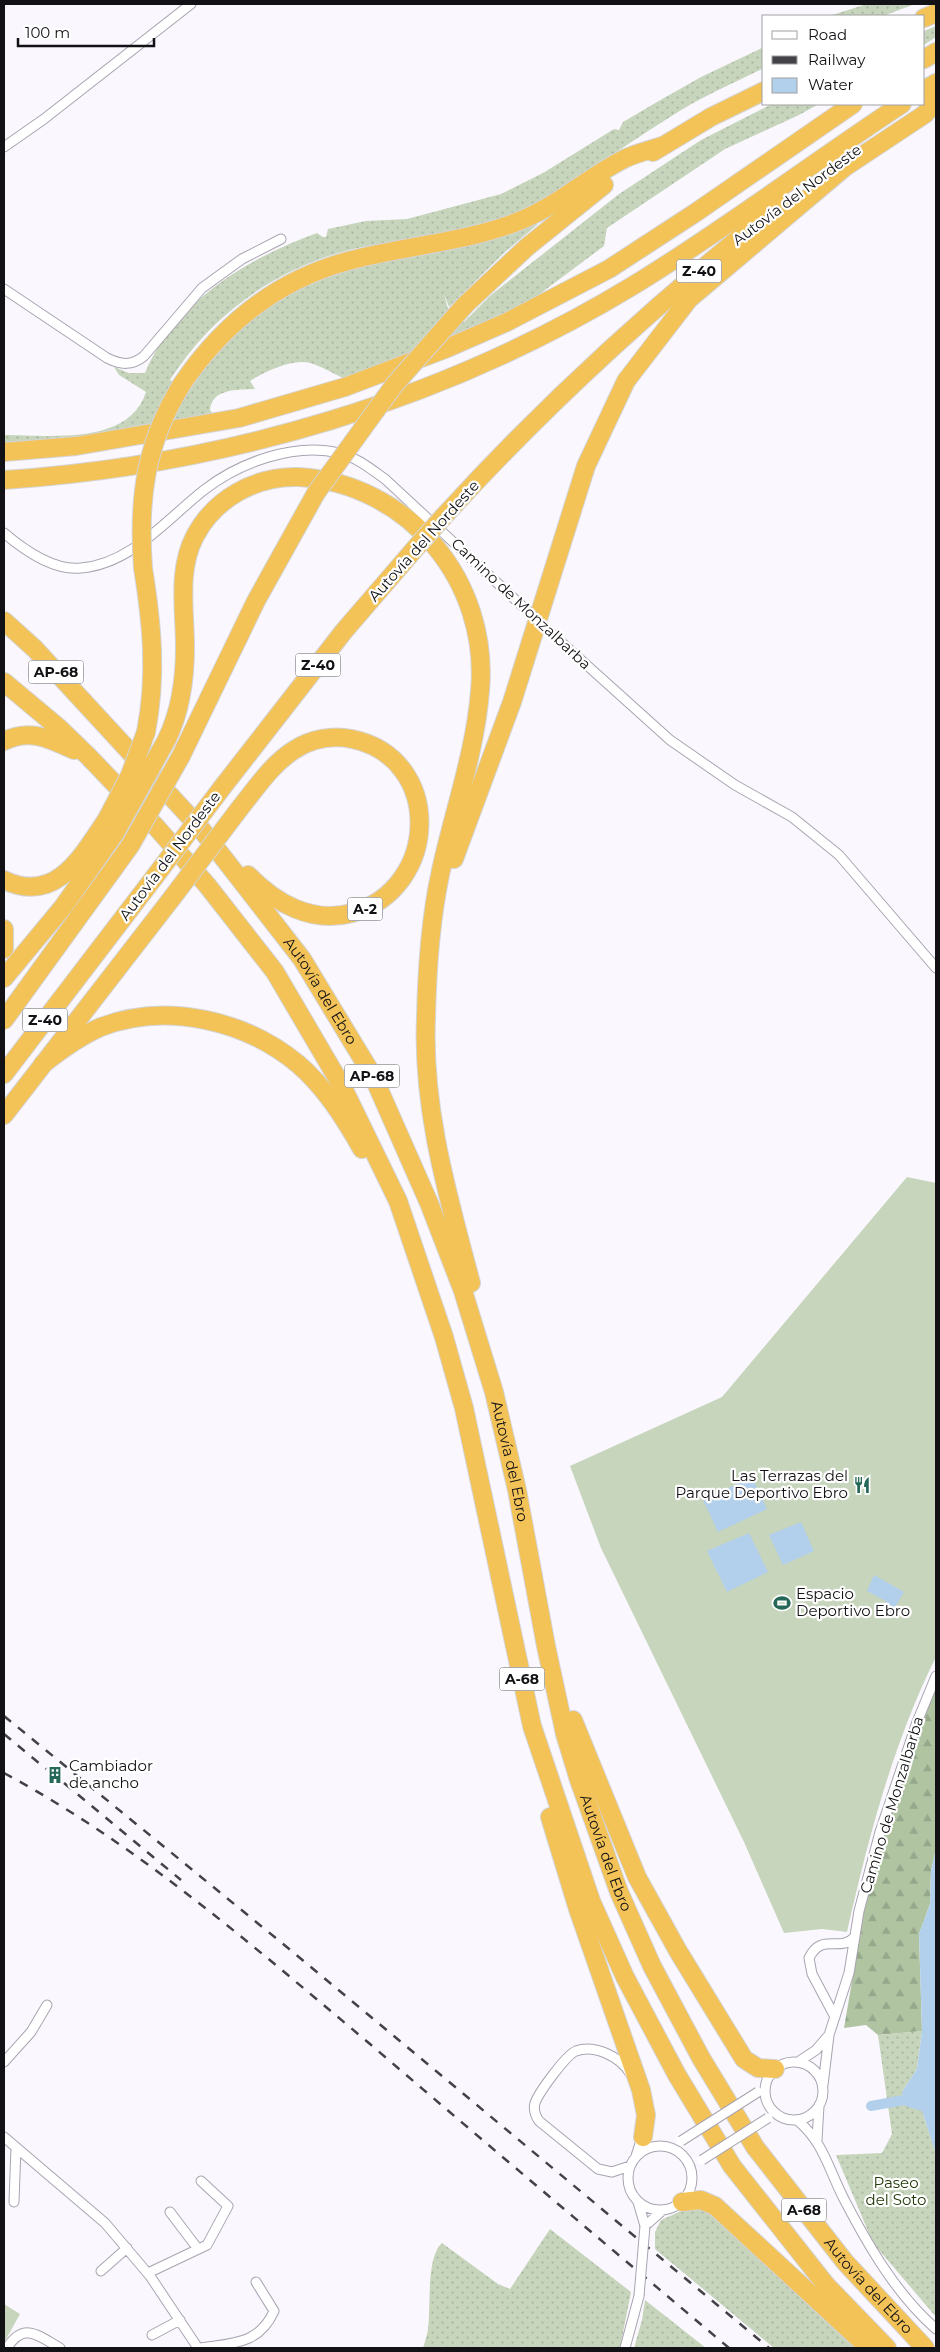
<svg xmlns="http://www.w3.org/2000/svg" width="940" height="2352" font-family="Montserrat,sans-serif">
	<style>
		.grass { fill: url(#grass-dots) }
		.forest { fill: url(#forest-firs) }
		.garden { fill: #c7d5bc }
		.water { fill: #b2d0eb }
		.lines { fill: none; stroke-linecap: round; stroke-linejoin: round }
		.canal { stroke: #b2d0eb; stroke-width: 10 }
		.street-casing { stroke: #a8a4b1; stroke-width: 11 }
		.highway-casing { stroke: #d4d4d5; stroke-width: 20 }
		.street { stroke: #fff; stroke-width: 9 }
		.highway { stroke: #f3c357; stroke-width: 18 }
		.rail { stroke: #434246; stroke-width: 2.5; stroke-dasharray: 9 9; stroke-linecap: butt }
		.street-bridge-casing { stroke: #a8a4b1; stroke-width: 11; stroke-linecap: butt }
		.highway-bridge-casing { stroke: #d4d4d5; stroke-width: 20; stroke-linecap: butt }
		.street-bridge { stroke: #fff; stroke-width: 9 }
		.highway-bridge { stroke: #f3c357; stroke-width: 18 }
		.labels { text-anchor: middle; stroke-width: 4.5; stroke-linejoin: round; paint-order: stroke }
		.shield { fill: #fff; stroke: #59585b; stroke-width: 1 }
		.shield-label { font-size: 14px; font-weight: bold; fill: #121115 }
		.street-label { font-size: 15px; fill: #121115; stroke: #fff }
		.poi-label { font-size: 15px; fill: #121115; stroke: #fff; text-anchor: start }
		.park-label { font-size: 15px; fill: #223a07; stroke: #fff }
	</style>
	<defs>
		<pattern id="grass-dots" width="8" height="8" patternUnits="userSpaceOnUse" patternTransform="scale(1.25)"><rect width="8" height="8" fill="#c7d5bc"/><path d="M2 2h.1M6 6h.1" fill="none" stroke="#aab6a1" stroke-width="1.8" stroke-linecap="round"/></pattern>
		<pattern id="forest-firs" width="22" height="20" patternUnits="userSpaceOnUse" patternTransform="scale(1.25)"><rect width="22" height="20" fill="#b0c4a2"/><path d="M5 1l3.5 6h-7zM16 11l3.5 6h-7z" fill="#96a78b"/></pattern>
	</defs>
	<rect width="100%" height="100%" fill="#faf8fe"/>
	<!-- grass -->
	<path class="grass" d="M867,4h48l-32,12h-54z
		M936,26v11l-12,8v-14z
		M764,47v21c-33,16 -67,31 -97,51 -49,30 -93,66 -144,91 -49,23 -102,27 -155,36 -80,14 -154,64 -198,134l19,11 24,-35 39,-37 47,-31 59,-21 175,-44 5,1 -33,28 -56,55 -5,-13 4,15 16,13 27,-27 128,-101 82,-54 71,-36h47l-20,11 -74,34 -118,79 -3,18 -67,50 -57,30 -137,52c-11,-5 -22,-12 -33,-15 -17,-5 -46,9 -60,18l5,8c-17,1 -43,-1 -45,21l2,3 -97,20 -111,10v-8c45,0 125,11 142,-43l-27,-17 -5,-8 15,6h16c29,-71 103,-115 172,-140l6,4h3l2,-8 38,-8 41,-2 94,-25 42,-21 71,-44 5,1 4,-8 34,-20 44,-25z
		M922,2031l-5,38 -15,23 20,19 14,43v163l-63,-74 -37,-88 46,-2 10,-19 -14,-99z
		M703,2205l94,83 59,60h-82l-119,-99v-17l6,-12 27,-12z
		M550,2229l81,63 -11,56h-197c2,-6 4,-13 5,-19 3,-22 -2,-72 14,-86l56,41 12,5z
		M645,2300l61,48h-72l8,-28z"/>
	<!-- forest -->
	<path class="forest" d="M936,1676v173l-5,22 -1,33 -11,30 3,97 -44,4 -12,-10 -22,3 13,-76 -2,-15 25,-105z"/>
	<!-- garden -->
	<path class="garden" d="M907,1177l29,6v474c-43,86 -68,182 -89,275l-25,-3 -38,4 -40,-91 -143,-294 -31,-82 152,-69z
		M4,2304l16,10 -16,29z"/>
	<!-- water -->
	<path class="water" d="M752,1477l15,32 -49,23 -15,-32z
		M801,1522l13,29 -31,14 -14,-30z
		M749,1533l19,39 -41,20 -20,-41z
		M874,1575l30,17 -13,22 -9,-5 4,-8 -19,-10z
		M936,1849v305l-14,-43 -17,-5 -3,-14 15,-23 5,-38 -3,-97 11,-30 1,-33z"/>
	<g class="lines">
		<!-- canal -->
		<path class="canal" d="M871,2106l33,-6"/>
		<!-- street casing -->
		<g class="street-casing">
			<path id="street" d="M4,147l40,-28 147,-115
				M4,289l103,69c14,7 25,8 37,-2l58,-68 40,-29 39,-20
				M4,533c20,17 49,38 77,35 50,-4 86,-49 123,-78 35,-27 90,-48 135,-37 17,4 32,16 46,26l135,125
				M550,632l120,108 65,45 57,32 47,38 97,113
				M835,2017l-23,-43 -3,-16c13,-26 30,-5 46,-21
				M765 2091a29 29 0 1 1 58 0a29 29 0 1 1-58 0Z
				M4,2062l27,-30 16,-27
				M798,2062l18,-12 12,-14
				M630,2073c-10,-16 -35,-29 -54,-22 -10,4 -37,41 -41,52 -2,7 0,12 4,18l59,48 14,3 18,-6
				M823,2085l6,-50 20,-62 10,-62 21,-79 37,-110 19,-46
				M797,2120c27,22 32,51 48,81 24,46 52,94 91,128
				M4,2137l101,86 45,53 48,72
				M817,2140l2,-34
				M628 2178a32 32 0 1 1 64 0a32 32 0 1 1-64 0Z
				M636,2156l7,-22
				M14,2202l2,-55
				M638,2202l7,24
				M170,2212l28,37
				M645,2226l18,-16
				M101,2271l26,-23
				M148,2273l59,-28 21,-39 -27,-25
				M152,2335l28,-15
				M7,2348c17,-27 32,-12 53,0
				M200,2348c32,-5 59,-3 74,-37l-18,-29
				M625,2348l14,-52"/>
		</g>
		<!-- highway casing -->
		<g class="highway-casing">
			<g id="highway">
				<path d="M924,18l12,-5"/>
				<path d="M924,59l12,-7"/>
				<path d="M924,90l12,-7"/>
				<path d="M653,152l58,-35 53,-26"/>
				<path d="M465,305l62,-58 77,-62"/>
				<path d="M182,384c41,-60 95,-104 166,-123 56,-15 112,-18 166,-38 42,-15 73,-46 112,-65 11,-5 24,-8 36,-12"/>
				<path d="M4,452l72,-6 163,-28 106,-31 100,-38 62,-27 102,-53 86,-56 158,-109"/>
				<path d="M4,480c222,-15 439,-79 630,-195 92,-56 178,-122 268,-181"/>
				<path d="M444,516c104,-114 218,-218 339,-313"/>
				<path d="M143,568c9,56 14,108 3,164"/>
				<path id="s1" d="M4,621l31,28 166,180 101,130 71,117 56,127 34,88 31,101 23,98 29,156 19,88 14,46 40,112 33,74 49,92 54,89 90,115 80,86"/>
				<path d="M4,682l55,46 29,28 69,72 50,57 68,87 68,116 55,113 46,136 20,71 68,318 59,175 34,76 52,98 55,91 94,119 61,63"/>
				<path d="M167,739c14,-29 18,-61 18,-92 0,-37 -8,-77 10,-111 20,-38 61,-60 103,-59 111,6 192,105 182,214 -5,63 -27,122 -40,184 -10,47 -13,95 -14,143 -4,91 22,178 45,265"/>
				<path d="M4,741c26,-13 46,-2 70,9"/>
				<path d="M181,756l75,-155 60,-108"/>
				<path d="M221,789l123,-158 75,-87"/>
				<path d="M240,808c17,-21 32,-44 54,-58 17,-11 38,-15 58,-11 92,19 88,150 0,174 -40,11 -77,-10 -104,-38"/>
				<path d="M454,859l58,-157 74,-236 40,-85 63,-82 156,-132 80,-53 11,-14"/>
				<path d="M4,880c52,25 78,-24 103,-61"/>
				<path d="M4,929v20"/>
				<path d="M4,978l59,-71 52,-74"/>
				<path d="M4,1020l126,-174"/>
				<path d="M43,1064c19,-15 37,-28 58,-37 65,-25 144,-7 197,37 27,23 47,55 64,85"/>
				<path d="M4,1074l149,-195"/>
				<path d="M4,1115l168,-217"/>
				<path d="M573,1720l64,157 41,74 66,108 14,9 17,1"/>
				<path d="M550,1817l28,92 63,181 5,25 -3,22"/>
				<path d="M682,2202l19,-2 14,6 154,142"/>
			</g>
		</g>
		<!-- street -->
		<use href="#street" class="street"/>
		<!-- highway -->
		<use href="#highway" class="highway"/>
		<!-- rail -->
		<path class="rail" d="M4,1716l284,232 481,400
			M4,1734l42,35
			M4,1773c134,72 249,173 366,271 119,102 239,203 359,304
			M64,1783l117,97"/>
		<!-- street-bridge casing -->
		<g class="street-bridge-casing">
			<path id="street-bridge" d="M520,604l30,28
				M681,2141l77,-49
				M702,2160l66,-42
				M639,2296l6,-70"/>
		</g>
		<!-- highway-bridge casing -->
		<g class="highway-bridge-casing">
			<path id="highway-bridge" d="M316,493l79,-109 70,-79
				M419,544l25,-28
				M143,568c-5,-69 2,-124 39,-184
				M107,819l23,-44 16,-43
				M115,833l52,-94
				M130,846l51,-90
				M153,879l68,-90
				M172,898l68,-90"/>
		</g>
		<!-- street-bridge -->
		<use href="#street-bridge" class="street-bridge"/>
		<!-- highway-bridge -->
		<use href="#highway-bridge" class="highway-bridge"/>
	</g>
	<!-- icons -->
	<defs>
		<g id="restaurant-bare" transform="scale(1.35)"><path d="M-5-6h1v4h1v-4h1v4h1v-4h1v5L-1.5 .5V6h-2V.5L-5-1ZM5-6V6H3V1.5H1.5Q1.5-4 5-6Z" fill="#256858" stroke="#fff" stroke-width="2.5" paint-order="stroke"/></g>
		<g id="stadium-bare" transform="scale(1.35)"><path d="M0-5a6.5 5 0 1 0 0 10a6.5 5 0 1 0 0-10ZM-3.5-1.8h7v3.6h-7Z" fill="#256858" stroke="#fff" stroke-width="2.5" paint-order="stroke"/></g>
		<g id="building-bare" transform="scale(1.35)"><path d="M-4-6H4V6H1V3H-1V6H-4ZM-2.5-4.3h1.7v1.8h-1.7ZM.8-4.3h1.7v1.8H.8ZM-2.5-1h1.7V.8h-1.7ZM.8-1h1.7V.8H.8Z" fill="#256858" stroke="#fff" stroke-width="2.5" paint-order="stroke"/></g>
	</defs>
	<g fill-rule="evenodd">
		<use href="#restaurant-bare" x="862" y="1485"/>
		<use href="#stadium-bare" x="782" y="1603"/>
		<use href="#building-bare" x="55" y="1775"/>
	</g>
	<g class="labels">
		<!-- shield labels -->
		<g class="shield">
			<rect x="676.5" y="259.5" width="45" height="23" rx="4"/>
			<rect x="295.5" y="653.5" width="45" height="23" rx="4"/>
			<rect x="28.5" y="660.5" width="55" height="23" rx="4"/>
			<rect x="347.5" y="897.5" width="35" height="23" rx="4"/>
			<rect x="22.5" y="1008.5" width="45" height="23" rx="4"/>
			<rect x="344.5" y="1064.5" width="55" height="23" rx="4"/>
			<rect x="499.5" y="1667.5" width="45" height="23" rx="4"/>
			<rect x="781.5" y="2198.5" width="45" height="23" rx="4"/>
		</g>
		<g class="shield-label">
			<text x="699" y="276">Z-40</text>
			<text x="318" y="670">Z-40</text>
			<text x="56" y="677">AP-68</text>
			<text x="365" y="914">A-2</text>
			<text x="45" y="1025">Z-40</text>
			<text x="372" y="1081">AP-68</text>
			<text x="522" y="1684">A-68</text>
			<text x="804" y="2215">A-68</text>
		</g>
		<!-- street labels -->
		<g class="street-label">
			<text transform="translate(797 195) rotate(-37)" y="5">Autovía del Nordeste</text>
			<text transform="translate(424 541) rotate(-48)" y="5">Autovía del Nordeste</text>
			<text transform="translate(521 604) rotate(43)" y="5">Camino de Monzalbarba</text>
			<text transform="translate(170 856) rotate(-53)" y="5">Autovía del Nordeste</text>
			<text dy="5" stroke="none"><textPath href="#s1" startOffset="488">Autovía del Ebro</textPath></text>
			<text dy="5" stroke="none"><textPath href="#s1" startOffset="998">Autovía del Ebro</textPath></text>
			<text transform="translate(892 1805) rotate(-73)" y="5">Camino de Monzalbarba</text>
			<text dy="5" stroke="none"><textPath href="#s1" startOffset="1402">Autovía del Ebro</textPath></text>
			<text dy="5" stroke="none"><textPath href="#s1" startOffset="1912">Autovía del Ebro</textPath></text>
		</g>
		<!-- poi labels -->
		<g class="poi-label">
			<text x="848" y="1481" text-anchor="end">Las Terrazas del<tspan x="848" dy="17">Parque Deportivo Ebro</tspan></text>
			<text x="796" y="1599">Espacio<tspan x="796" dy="17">Deportivo Ebro</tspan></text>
			<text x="69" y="1771">Cambiador<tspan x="69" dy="17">de ancho</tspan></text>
		</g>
		<!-- park labels -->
		<g class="park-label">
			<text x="896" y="2188">Paseo<tspan x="896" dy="17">del Soto</tspan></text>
		</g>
	</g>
	<!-- border -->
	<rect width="940" height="2352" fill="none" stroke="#121115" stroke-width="10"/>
	<!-- legend -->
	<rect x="762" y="15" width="162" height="90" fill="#ffffff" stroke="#a0a0a1"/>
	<rect x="772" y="31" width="25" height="8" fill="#ffffff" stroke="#a0a0a1"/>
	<text x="808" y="40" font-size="15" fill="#121115">Road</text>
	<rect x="772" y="56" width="25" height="8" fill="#434246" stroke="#a0a0a1"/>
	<text x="808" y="65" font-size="15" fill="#121115">Railway</text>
	<rect x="772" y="78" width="25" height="15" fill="#b2d0eb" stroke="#a0a0a1"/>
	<text x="808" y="90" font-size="15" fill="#121115">Water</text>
	<!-- scale -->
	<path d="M18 38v8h136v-8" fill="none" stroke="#121115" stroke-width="2.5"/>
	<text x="25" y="38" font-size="15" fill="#121115" stroke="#ffffff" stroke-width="4" paint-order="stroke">100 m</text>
</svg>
